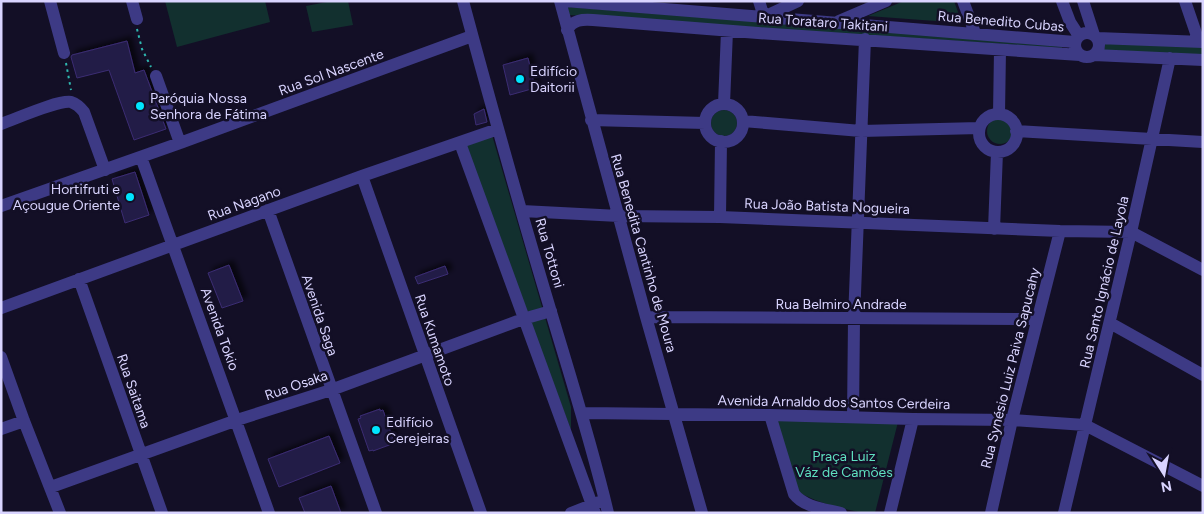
<svg xmlns="http://www.w3.org/2000/svg" width="1204" height="514" font-family="Figtree,sans-serif">
	<style>
		.green { fill: #12302f }
		.building { fill: #241b47; stroke: #3b2d73; filter: url(#shadow) }
		.lines { fill: none; stroke-linecap: round; stroke-linejoin: round }
		.path { stroke: #2fb8b0; stroke-width: 2; stroke-dasharray: 2.5 4; stroke-linecap: butt }
		.minor { stroke: #3d3a85; stroke-width: 12 }
		.poi-dot { fill: #00e5ff; stroke: #130f26; stroke-width: 2 }
		.labels { text-anchor: middle; stroke-width: 5; stroke-linejoin: round; paint-order: stroke }
		.street-label { font-size: 14px; fill: #d9d4ff; stroke: #130f26 }
		.poi-label { font-size: 14px; fill: #d9d4ff; stroke: #130f26; text-anchor: start }
		.park-label { font-size: 14px; fill: #5fe0c0; stroke: #130f26 }
	</style>
	<defs>
		<filter id="shadow"><feDropShadow dx="4.5" dy="-4.5" stdDeviation="2.5" flood-color="#0009"/></filter>
	</defs>
	<rect width="100%" height="100%" fill="#130f26"/>
	<!-- green -->
	<path class="green" d="M165,1h100l5,21 -93,25z
		M332,1h16l5,24 -41,7 -6,-26z
		M904,1h50l8,22 -94,-7z
		M567,7l495,37v4l-493,-33z
		M1106,41l97,4v11l-99,-6z
		M711 123a13 13 0 1 1 26 0a13 13 0 1 1-26 0Z
		M987 131a13 13 0 1 1 26 0a13 13 0 1 1-26 0Z
		M492,135l79,272v23l-107,-285z
		M777,420l121,2 -23,91c-24,0 -57,-10 -77,-21z"/>
	<!-- building -->
	<path class="building" d="M127,41l8,32 9,-3 22,59 -32,11 -25,-70 -32,8 -6,-21 1,-2z
		M528,58l7,30 -25,7 -7,-30z
		M484,109l3,13 -11,3 -2,-11z
		M135,172l14,43 -24,8 -13,-44z
		M229,265l14,36 -21,7 -14,-35z
		M445,266l3,8 -30,10 -3,-7z
		M380,409v2l3,-1 11,32 -2,1v1l-19,7v-1l-4,1 -11,-32 3,-1 -1,-2z
		M329,436l11,27 -61,24 -11,-28z
		M331,486l10,27h-36l-6,-15z"/>
	<g class="lines">
		<!-- path -->
		<path class="path" d="M137,29l5,20 9,18
			M66,63l5,27"/>
		<!-- minor -->
		<path class="minor" d="M50,1l14,52
			M132,1l5,18
			M463,1c28,104 57,208 88,311 20,67 41,133 57,201
			M560,1l86,316 56,196
			M565,1l510,41
			M759,1l5,16
			M963,1l12,32
			M1062,1l8,21 9,14
			M1083,1l11,34
			M1185,1l14,41
			M766,16l32,-15
			M839,21l47,-20
			M567,30c6,-10 15,-11 26,-10l165,13 322,22
			M1075 45a12 12 0 1 1 24 0a12 12 0 1 1-24 0Z
			M1097,38l106,4
			M1094,55l109,5
			M156,76l24,67
			M724,104l3,-73
			M705 123a19 19 0 1 1 38 0a19 19 0 1 1-38 0Z
			M999,114l1,-64
			M979 133a19 19 0 1 1 38 0a19 19 0 1 1-38 0Z
			M591,120l114,3
			M743,121l118,10 118,-3
			M1,124c15,-5 56,-24 70,-22 6,2 9,5 13,10l21,58
			M1016,131l187,11
			M460,143l135,370
			M141,157l128,356
			M362,176l119,337
			M1,206l179,-63 292,-107
			M268,210l108,303
			M522,211l97,5 101,1 340,14 71,1 72,38
			M720,217l1,-76
			M994,229l3,-77
			M79,279l83,234
			M1,308l361,-132 136,-47
			M646,317l390,2
			M1110,323l93,52
			M1,357l23,64 36,92
			M582,413l188,2 143,4 99,1 73,5 118,61
			M770,415l24,79c10,13 31,15 47,19
			M853,417l1,-98 11,-280
			M1,429l23,-8
			M51,487l186,-67 94,-30 192,-71 28,-8
			M571,513l28,-11
			M890,513l23,-94
			M991,513l21,-93 48,-189
			M1064,513l67,-281 39,-174"/>
	</g>
	<!-- markers -->
	<g class="poi-dot">
		<circle cx="520" cy="79" r="5"/>
		<circle cx="140" cy="106" r="5"/>
		<circle cx="130" cy="197" r="5"/>
		<circle cx="376" cy="430" r="5"/>
	</g>
	<g class="labels">
		<!-- street labels -->
		<g class="street-label">
			<text transform="translate(1001 21) rotate(5)" y="5">Rua Benedito Cubas</text>
			<text transform="translate(823 22) rotate(4)" y="5">Rua Torataro Takitani</text>
			<text transform="translate(331 72) rotate(-20)" y="5">Rua Sol Nascente</text>
			<text transform="translate(244 203) rotate(-20)" y="5">Rua Nagano</text>
			<text transform="translate(827 206) rotate(2)" y="5">Rua João Batista Nogueira</text>
			<text transform="translate(550 253) rotate(74)" y="5">Rua Tottoni</text>
			<text transform="translate(644 253) rotate(74)" y="5">Rua Benedita Cantinho de Moura</text>
			<text transform="translate(1104 282) rotate(-77)" y="5">Rua Santo Ignácio de Layola</text>
			<text x="841" y="309">Rua Belmiro Andrade</text>
			<text transform="translate(320 315) rotate(71)" y="5">Avenida Saga</text>
			<text transform="translate(220 329) rotate(70)" y="5">Avenida Tokio</text>
			<text transform="translate(435 340) rotate(71)" y="5">Rua Kumamoto</text>
			<text transform="translate(1010 368) rotate(-76)" y="5">Rua Synésio Luiz Paiva Sapucahy</text>
			<text transform="translate(296 385) rotate(-19)" y="5">Rua Osaka</text>
			<text transform="translate(134 391) rotate(71)" y="5">Rua Saitama</text>
			<text transform="translate(834 402) rotate(1)" y="5">Avenida Arnaldo dos Santos Cerdeira</text>
		</g>
		<!-- poi labels -->
		<g class="poi-label">
			<text x="530" y="76">Edifício<tspan x="530" dy="16">Daitorii</tspan></text>
			<text x="150" y="103">Paróquia Nossa<tspan x="150" dy="16">Senhora de Fátima</tspan></text>
			<text x="120" y="194" text-anchor="end">Hortifruti e<tspan x="120" dy="16">Açougue Oriente</tspan></text>
			<text x="386" y="427">Edifício<tspan x="386" dy="16">Cerejeiras</tspan></text>
		</g>
		<!-- park labels -->
		<g class="park-label">
			<text x="844" y="461">Praça Luiz<tspan x="844" dy="16">Váz de Camões</tspan></text>
		</g>
	</g>
	<!-- border -->
	<rect width="1204" height="514" fill="none" stroke="#d9d4ff" stroke-width="5"/>
	<!-- north arrow -->
	<g transform="translate(1164 474) rotate(169)" stroke="#130f26" stroke-width="4" paint-order="stroke">
	<path d="M0-4L9 19L0 12L-9 19Z" fill="#d9d4ff"/>
	<text y="-8" font-size="14" font-weight="bold" text-anchor="middle" fill="#d9d4ff">N</text>
	</g>
</svg>
